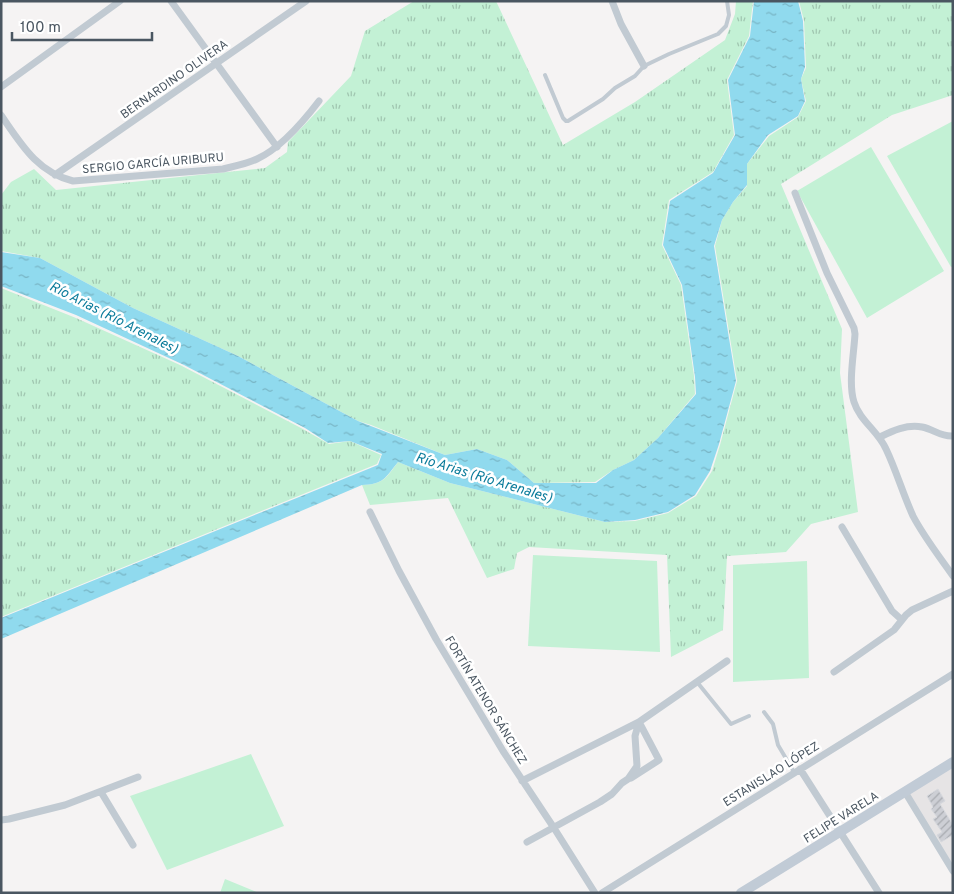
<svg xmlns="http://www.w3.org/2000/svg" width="954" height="894" font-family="Overpass,sans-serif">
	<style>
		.education { fill: #e6e4e5 }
		.grass { fill: url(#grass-tufts) }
		.green { fill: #c3f1d5 }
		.water { fill: url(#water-ripples) }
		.building { fill: url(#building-hatch); stroke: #d7d9de }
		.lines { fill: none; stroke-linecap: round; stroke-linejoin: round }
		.lane { stroke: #c1cad2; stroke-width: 4 }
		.street { stroke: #c1cad2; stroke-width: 7 }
		.secondary { stroke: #c1cbd6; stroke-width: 10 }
		.labels { text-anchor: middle; stroke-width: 5; stroke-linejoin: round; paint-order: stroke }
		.street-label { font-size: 12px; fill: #4a5661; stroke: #fff }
		.water-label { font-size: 14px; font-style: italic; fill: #0c7c9b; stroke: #fff }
	</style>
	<defs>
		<pattern id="grass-tufts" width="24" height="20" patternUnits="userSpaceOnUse" patternTransform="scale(1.25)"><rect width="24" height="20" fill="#c3f1d5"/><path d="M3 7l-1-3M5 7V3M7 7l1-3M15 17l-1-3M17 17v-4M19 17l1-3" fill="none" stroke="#a0c6b0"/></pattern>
		<pattern id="water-ripples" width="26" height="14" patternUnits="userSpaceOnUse" patternTransform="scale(1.25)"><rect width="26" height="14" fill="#90daee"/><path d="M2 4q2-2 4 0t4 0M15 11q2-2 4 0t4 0" fill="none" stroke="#78b4c4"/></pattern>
		<pattern id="building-hatch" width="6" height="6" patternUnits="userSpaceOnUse" patternTransform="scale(1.25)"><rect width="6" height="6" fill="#cdcfd5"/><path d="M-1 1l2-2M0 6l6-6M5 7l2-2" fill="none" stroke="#a8abb0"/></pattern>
	</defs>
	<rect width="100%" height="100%" fill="#f5f3f3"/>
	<!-- education -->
	<path class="education" d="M953,764v104l-46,-76z"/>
	<!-- grass -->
	<path class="grass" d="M414,1h82l67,144 72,-43 90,-62 10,-26 1,-13h17l-4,35 -22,44 7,55 -21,37 -44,28 -7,45 19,40 13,91 1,18 -37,44 -24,22 -21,10 -18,12 -61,1 -27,-23 -30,-11 -32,6 -74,-30 -13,-4 -120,-65 -105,-48 -93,-50 -39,-7v-56l10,-13 23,-13 22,21 209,-22 22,-16 1,-10 63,-66 14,-45z
		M799,1h154v94l-61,20 -111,69 61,145 -2,44 18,139 -47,12 -25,28 -59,4 -4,74 -52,27 -4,-102 -138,-8 -12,6 -3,16 -27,9 -39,-80 -78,7 -8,-20c22,-1 24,-7 36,-23l52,21 155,39 30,-1 33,-8 28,-17 16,-25 8,-26 17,-64 -22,-135 7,-26 11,-18 14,-16v-22l22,-28 29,-19 8,-16 -5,-22 5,-11 -2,-47z
		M1,288l75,30 104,47 121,63 28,16 21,-3 31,14 -4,9 -376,153z"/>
	<!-- green -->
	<path class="green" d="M953,121v145l-2,1 -64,-111z
		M871,147l73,124 -77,47 -70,-127z
		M533,555l124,6 3,91 -132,-6z
		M807,561l2,117 -76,4v-117z
		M251,754l33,72 -117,44 -37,-74z
		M225,879l34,14h-39z"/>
	<!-- water -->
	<path class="water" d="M754,1h44l5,20 2,46 -4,12 4,22 -7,15 -30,19 -21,29v21l-14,17 -11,18 -8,26 22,135 -17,63 -9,27 -15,24 -27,17 -33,8 -30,2 -155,-39 -52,-21c-13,16 -14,22 -36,23l-361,154v-21l377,-153 4,-11 -32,-13 -22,2 -23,-15 -121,-63 -108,-50 -75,-29v-34l39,6 93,50 105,48 120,65 87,34 32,-6 30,11 27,23h62l17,-13 21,-10 24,-22 38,-44 -1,-17 -13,-92 -19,-40 7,-44 43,-28 22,-38 -7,-55 22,-44z"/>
	<!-- building -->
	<path class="building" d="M938,789l7,12 -5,3 13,21v10l-12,7 -4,-7 5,-3 -9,-13 4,-2 -6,-8 2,-2 -6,-11z"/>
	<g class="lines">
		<!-- lane -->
		<path class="lane" d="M545,75l18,43 3,3h2l35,-22 12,-11 20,-12 9,-10 25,-12 49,-20 8,-8 3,-11 -2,-14
			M697,682l34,42 18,-8
			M764,712l9,12 5,21 16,27"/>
		<!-- street -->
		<path class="street" d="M171,1l106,146
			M612,1l9,23 23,42
			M1,87l119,-86
			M1,115c20,29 36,57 72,66l150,-12c12,-3 23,-5 34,-10 24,-11 46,-37 62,-58
			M55,175l251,-174
			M795,193l32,80 27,55 1,6c-1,19 -7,50 -1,68 6,19 24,29 32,47 10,21 17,45 27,67 11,21 26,40 40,60
			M880,437c12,-6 27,-13 42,-10 11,2 19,10 31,9
			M370,512l29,59 37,68 67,112 51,77 41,65
			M842,527l50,84 10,9
			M834,672l60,-42 12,-15 6,-5 41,-19
			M800,769l79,124
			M522,781l117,-59 20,38 -28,18
			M101,792l32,53
			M905,792l48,79
			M1,820l8,-1 56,-14 73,-28
			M527,842l73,-40 12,-8 10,-11 6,-4 9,-13 -2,-30 4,-14 88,-61
			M602,893l351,-219"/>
		<!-- secondary -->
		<path class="secondary" d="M741,893l212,-131"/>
	</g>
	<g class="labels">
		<!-- street labels -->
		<g class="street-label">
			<text transform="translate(174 79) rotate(-35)" y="4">BERNARDINO OLIVERA</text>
			<text transform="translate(153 163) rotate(-5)" y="4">SERGIO GARCÍA URIBURU</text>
			<text transform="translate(486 700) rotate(59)" y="4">FORTÍN ATENOR SÁNCHEZ</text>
			<text transform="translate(771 774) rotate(-32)" y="4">ESTANISLAO LÓPEZ</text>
			<text transform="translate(841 817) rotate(-32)" y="4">FELIPE VARELA</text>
		</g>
		<!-- water labels -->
		<g class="water-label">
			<text transform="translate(114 317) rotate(27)" y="5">Río Arias (Río Arenales)</text>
			<text transform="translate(484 477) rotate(17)" y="5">Río Arias (Río Arenales)</text>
		</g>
	</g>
	<!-- border -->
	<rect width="954" height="894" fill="none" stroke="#4a5661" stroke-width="5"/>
	<!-- scale -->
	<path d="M12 32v8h140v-8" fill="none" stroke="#4a5661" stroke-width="2.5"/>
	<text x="20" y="32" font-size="15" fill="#4a5661" stroke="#ffffff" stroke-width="4" paint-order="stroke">100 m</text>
</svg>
